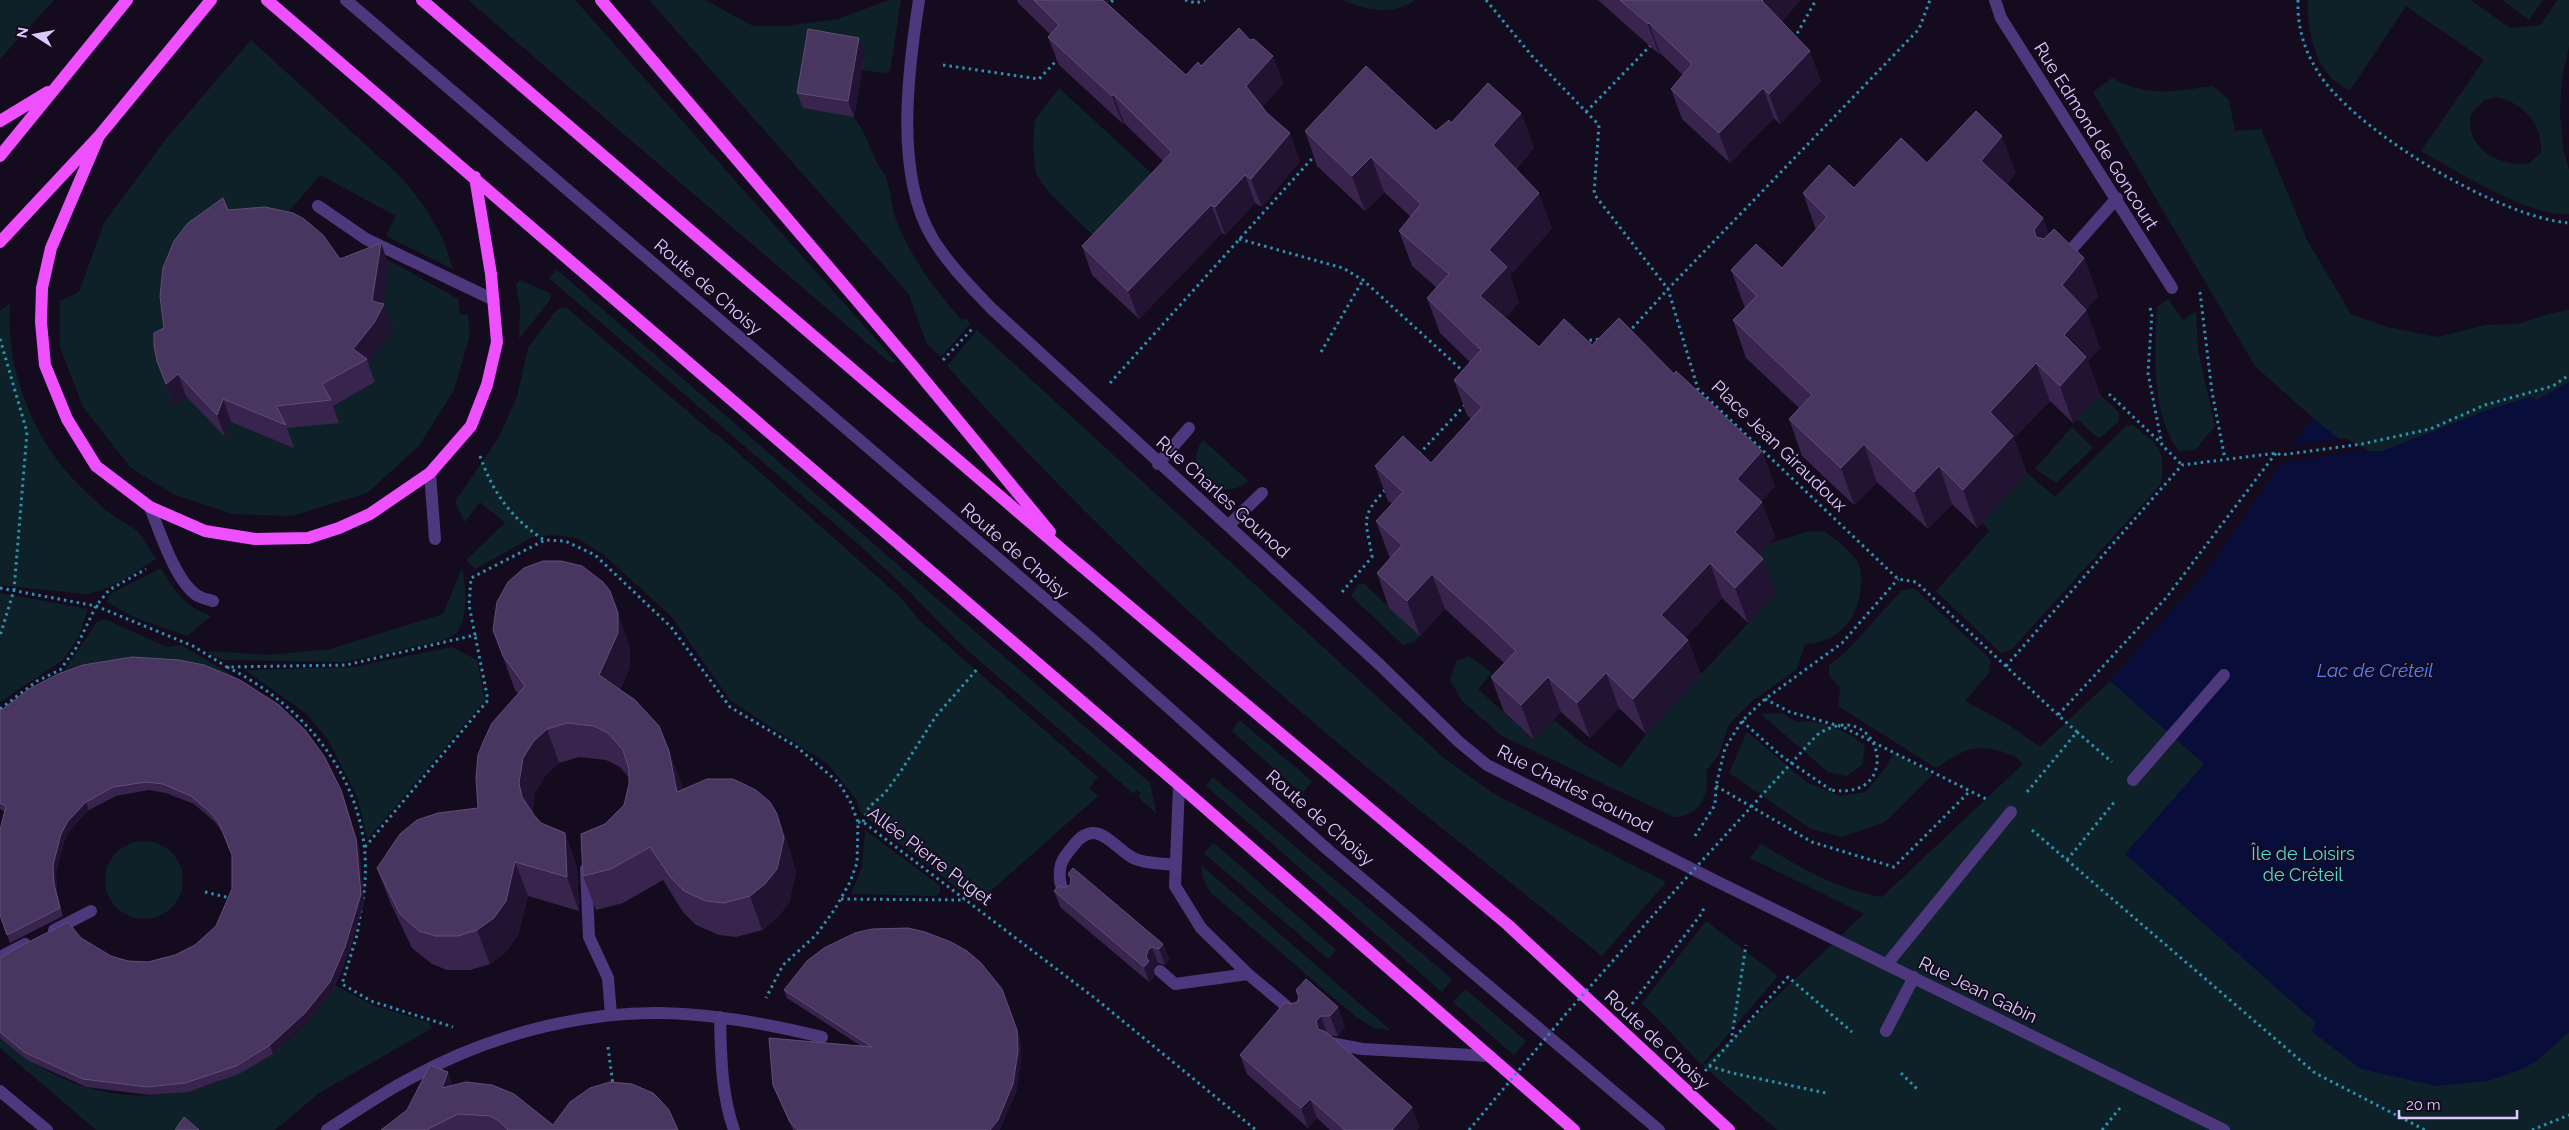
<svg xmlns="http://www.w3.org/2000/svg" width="2569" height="1130" font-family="Raleway,sans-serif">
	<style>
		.green { fill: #0f2128; fill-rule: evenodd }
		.water { fill: #090d3a }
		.pier { fill: #140c1e }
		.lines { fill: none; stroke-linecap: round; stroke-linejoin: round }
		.path { stroke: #2d92af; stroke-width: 3; stroke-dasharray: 2.5 4; stroke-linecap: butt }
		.minor { stroke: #4d377d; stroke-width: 12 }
		.major { stroke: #ef50ff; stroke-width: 12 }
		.path-bridge { stroke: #2d92af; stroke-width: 3; stroke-dasharray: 2.5 4; stroke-linecap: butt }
		.wall { fill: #38244c }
		.shaded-wall { fill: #221332 }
		.building { fill: #493660; stroke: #614d79 }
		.labels { text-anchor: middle; stroke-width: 4; stroke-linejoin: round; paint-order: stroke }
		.street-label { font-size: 18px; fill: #dec9ff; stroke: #140c1e }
		.park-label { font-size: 18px; fill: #56d9de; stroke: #140c1e }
		.water-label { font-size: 19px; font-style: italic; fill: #5781ff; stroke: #140c1e }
	</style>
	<rect width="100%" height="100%" fill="#140c1e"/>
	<!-- green -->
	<path class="green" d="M0,0h54l-54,59z
		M468,0h107l321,362h-7z
		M649,0h56l48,26h32l53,-7 51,-19h12l-11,71 -7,2 -21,-3 -8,47c11,15 16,31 24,48 2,4 7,8 8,12 5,15 5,31 11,45 14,37 40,69 65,99l4,-3 4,6 -29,33 -14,-13 -19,-51z
		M1342,0h73c-22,16 -51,10 -73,0z
		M2308,0h163l39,28 30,-3 18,-25h11v46l-7,32 -2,35 3,35 6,22v44c-41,3 -112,-43 -148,-63l63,-91 -78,-54 -56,84c-34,-13 -43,-58 -42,-90zM2498,97c26,7 45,28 43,56l-13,11c-30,2 -64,-16 -57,-50l13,-14z
		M2502,0h41l-14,20z
		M251,40l151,138 24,31 17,30 10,30 -67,-33 10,-20 -76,-41 -47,55 -97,175 13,-11 16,22 21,18 6,-15 14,9 17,7 98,-45c-3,-46 36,-86 22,-133l75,42 2,15 8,1 2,20 -16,55 -36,57 -51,46 -75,23 -59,-2 -60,-20 -42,-26 -48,-61 -23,-60v-46l19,-9 25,-69 62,-84z
		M2112,78c36,20 63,13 101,8l16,14 6,31 26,-2 47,113 43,72 36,13 51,10 47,-12 33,-1 31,-10 20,-4v820h-792l-74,-64 161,-152 -114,-56 11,-14c39,23 76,46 121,53l141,-133c-9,-13 -41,-19 -55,-14 -11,4 -22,12 -32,18l-98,-62 2,-18 -11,-13v-10l17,-13 55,-61 13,-3 77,72 -2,13 -24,28 44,24 31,22 70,-66 94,-106 109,-157 -58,-52 -162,-274z
		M1059,88l102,94 -65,56 -45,-43 -15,-21 -3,-28 2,-26z
		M557,270l593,513 6,30 -18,-16 3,-4 -5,-4 -2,5 -176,-152 -49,-51 -53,-49 -307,-264z
		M520,280l31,14 -1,6 -31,39 1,-30 -4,-25z
		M2168,299l15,21 13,-9 2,39 17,76 -20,24 -16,1c-29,-39 -24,-98 -22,-144z
		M10,303c-5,63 22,135 67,180 12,12 24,24 37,33 8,6 19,10 25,17 6,8 11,18 17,26 -22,13 -45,32 -71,35l-85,-9v-274z
		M560,308h7l146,125 5,2 181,161 21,25 178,156 -9,11 9,8 -121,107 -116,-89 -5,-15 -28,-35 -98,-64 -58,-83 -68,-62 -27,-17 -26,-3 -20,3 -56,31 -9,-9 39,-37 -25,-21 -15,20 -10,-20 44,-65 18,-40 11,-49 26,-35z
		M977,330l467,428 50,36 172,88 -64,74c-101,-82 -205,-161 -303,-246 -125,-108 -242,-222 -352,-344z
		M2100,395l19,17v9l-18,16h-4l-20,-18z
		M2133,425c27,23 32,22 28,59l-149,165 -11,4 -65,-62 53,-60 -7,-9 45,-49 28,24 71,-71z
		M2072,427l21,21 -37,35 -21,-14z
		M1203,440l45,41c-28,25 -68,-10 -45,-41z
		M1806,532c6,0 15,-2 20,1 8,4 30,23 33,32 4,10 2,23 0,34 -7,27 -26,44 -54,45l-8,25 -46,33 -22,22 -11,32 -12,15c4,24 -6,45 -32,46l-172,-81 -40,-35 -12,-21 6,-19 13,-5 23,17 -14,16 56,51 20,-20 29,24 38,24 25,-34 129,-140 -27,-27 20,-23z
		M161,568c15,25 22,37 50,48l-24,20 -56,-20 -25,-15 6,-8z
		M462,568c4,16 6,49 -4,63 -3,4 -9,6 -14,9l-98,22 -122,-2 -16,-6 1,-3 60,4 61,-6 113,-35z
		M1359,583l5,1 56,52 -7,6 -10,3 -52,-49z
		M0,593l88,16 -9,27 -16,24 -63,42z
		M105,619l62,28 14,-2 73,43 -46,-18 -150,9 39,-57z
		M452,647l25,13 8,40 -118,140 -9,-42 -30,-58 -21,-26 -62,-44 109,-3z
		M1781,713l16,9c23,-4 50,9 68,24l-3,19 -15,11 -19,-4 -67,-58z
		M1239,720l73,61 -10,13 -70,-63z
		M1747,732l61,51 32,13 26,-4 21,-26 7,-14 38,23 -47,47 -43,15 -31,-8 -82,-56z
		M1213,777l239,202 -10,13 -236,-206z
		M865,830l71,53 4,4v6l-4,3 -85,-2 11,-27z
		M105 880a39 39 0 1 1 78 0a39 39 0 1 1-78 0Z
		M1214,843l122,107 -8,9 -124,-106z
		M1201,865l189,165 -16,-2 -18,-11 -146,-125 -7,-14z
		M1706,921l72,55 -76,89 -60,-62z
		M335,985l39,21 54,16 4,6 -113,65 -44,37h-179l-96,-82v-10c26,21 53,39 85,49 96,29 200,-18 250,-102z
		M1465,989l61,52 -12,14 -61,-53z"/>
	<!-- water -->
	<path class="water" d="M2569,382v650l-31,28 -16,9 -34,12 -52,5 -75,-17 -50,-38 5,-8 -191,-169 79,-90 -94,-83 94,-106 109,-157c22,17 40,36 69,33l108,-42 40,-12 7,3z"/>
	<!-- pier -->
	<path class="pier" d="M2345,438l22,12 -89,14 13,-18z"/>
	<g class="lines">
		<!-- path -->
		<path class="path" d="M1185,0l11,3 9,-3
			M1486,0l46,56 67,69 -5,69 74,95 30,100 200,190 18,3 142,133
			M2298,0c-1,30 8,56 26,81 43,56 175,136 245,142
			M1107,7l6,-7
			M1794,39l22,-39
			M943,65l96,14 19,-20
			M1586,112l66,-68
			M1239,239l104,29 20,12 102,93
			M2200,292l12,100 13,67
			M2150,308l2,5 -4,60 14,72 20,20
			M1628,333l40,-44 251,-260 11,-29
			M0,339l27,93 -13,158 -14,46
			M1583,341l19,-2
			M1321,352l42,-72
			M943,360l30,-32
			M1110,383l207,-230
			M2109,394l53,50
			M1419,454l47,-50
			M480,456c13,37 31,62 64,84
			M0,588l96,18 97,40 34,21 119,-2 129,-30 -6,-30 2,-27 74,-38 20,1 30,14 76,72 59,80 67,40 42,36 11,18 8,21 -1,41 -7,19 -15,27 -19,26 -33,30 -17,33
			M1342,592l30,-35c-6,-38 -13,-39 15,-69
			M2006,666l176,-201 95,-12 4,2 81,-11 68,-15 55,-24 68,-19 16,-11
			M227,667c88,44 152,130 136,232
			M1765,699l25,13 53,15 145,73
			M0,709l37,-28 23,-11 16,-22 20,-42 13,-16 37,-21
			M1742,721l38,34 51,35
			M2077,732l35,30
			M1716,786l96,56 82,25 76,-76
			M2027,792l50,-60 -19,-17 108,-117 110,-145
			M858,822h5l233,177 160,131
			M863,822l6,-15 16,-14 16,-22 35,-55 43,-49
			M2032,830l283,243 110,57
			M1695,836l20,-31 1,-19 9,-38 17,-27 23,-22 77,-56 56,-64
			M365,847l123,-147 -13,-65
			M2067,860l49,-60
			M205,892l25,6
			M841,899l124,1
			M361,910l-4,25 -15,49 29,17 82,26
			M1632,1004l70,-91 3,-8
			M1731,1042l15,-97
			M608,1047l5,38
			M1709,1066l23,7 94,20
			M1705,1071l83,-94 64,55
			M1901,1073l18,18
			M2102,1130l18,-22
			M2532,1130l37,-15"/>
		<!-- minor -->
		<path class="minor" d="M346,0l747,640 235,210 331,280
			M919,0c-11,70 -25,175 14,239 16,26 37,47 58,69l389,357 78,76 29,24 229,116 508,249
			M1995,0l6,18 171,270
			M318,206l48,33 128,61
			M2062,260l55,-62
			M1158,464l31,-36
			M430,473l5,66
			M150,507c9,23 26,76 48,89 4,2 10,4 15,5
			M1229,525l33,-32
			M2133,780l91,-105
			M1179,785l-4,101 26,42 47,46 49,41
			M586,869l3,68 19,41 3,37
			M1069,896c-9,-7 -10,-16 -9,-27 1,-10 8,-16 13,-23 23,-30 39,0 60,12 11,6 30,5 42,7
			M54,930l37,-19
			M0,957l25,-13
			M1887,964l124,-152
			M1160,971l15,13 73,-10
			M720,1017c1,39 1,76 14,113
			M1886,1031l28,-54
			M1331,1043l31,6 128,7
			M0,1091l47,39
			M327,1130c28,-18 55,-37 84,-52 75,-41 164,-66 250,-65 54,1 108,11 161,24"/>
		<!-- major -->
		<path class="major" d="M267,0l912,785 395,345
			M422,0l651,559 435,366 221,205
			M601,0l311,365 138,167
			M0,121l48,-29
			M99,136l-48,112 -9,40 -1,34 4,43 22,54 29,47 54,41 55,24 50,8 53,-1 31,-10 31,-14 60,-41 41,-47 16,-41 10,-43 -6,-68 -16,-97
			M0,156l127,-156
			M0,242l99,-106 112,-136"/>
		<!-- path-bridge -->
		<path class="path-bridge" d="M1469,1130l96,-115 123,-139 129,-141c63,-43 90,67 14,55"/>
	</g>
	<!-- wall -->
	<path class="wall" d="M1017,0h93l-3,3 79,72 64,-35 23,16 10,28 -21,23 38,54 -38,46 -7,-4 -30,32 -3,-2 -83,86 -47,-44 -10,-29 81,-85 -39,-38 -1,1 -64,-59 -11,-28 3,-2 -32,-31z
		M1598,0h202v1l-18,20 39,60 -41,43 -6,-6 -44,45 -48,-44 -11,-30 12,-14 -23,-22 -1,1 -24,-21z
		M865,54l-11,63 -51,-9 -6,-15z
		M1521,113l13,35 -18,21 36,59 -42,48 9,26 -14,16 34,29 53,-2 82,29 88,77 13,35 -14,15 14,36 -16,18 4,4 13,35 -28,29 -26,-25 -37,40 3,2 13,35 -55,59 -27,-26 -29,30 -29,-26 -27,28 -30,-28 -13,-35 13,-14 -59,-54 -25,27 -31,-28 -12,-35 14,-15 -2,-2 -13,-35 16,-17 -4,-3 -13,-35 56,-3 40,-44 -4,-4 -13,-35 16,-18 -30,-29 -13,-35 10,-10 -25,-22 -13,-35 12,-14 -27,-25 -19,19 -48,-45 -12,-35h131l15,-8z
		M1927,163l89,10 -9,11 36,34 6,17 35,23 14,38 -12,14 14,38 -12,13 12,34 -27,28 -23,-22 -36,37 13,36 -50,54 -25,-24 -24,25 -51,-47 -23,23 -52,-49 -13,-37 10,-11 -53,-50 -13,-38 12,-12 -14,-38 51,-2 34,-38 -13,-37 51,-5z
		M228,210l112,49 49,6 -6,39 10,23 -11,19 -14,17 7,19 -42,24 6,17 -52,5 7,20 -63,-26 -6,15 -39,-41 -12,10 -17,-45 7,-33z
		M493,630l137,17v20l-10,23 49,61 13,34 1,4 94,25 12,34 7,24 -7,31 -12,15 -15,12 -26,7 -17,-2 -23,-10 -13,-13 -20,-32 -40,23 -27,7 -13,-34 22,-52 19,-19 5,-21v-6l-9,-11 -14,-7 -27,-3 -20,6 -14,13 -10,16 -3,21 9,10 24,10 12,34 2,44 -51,-15 -10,39 -12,17 -16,12 -20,6h-23l-15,-6 -20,-16 -22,-46 -13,-34 101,-60 40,-114 -3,-4z
		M0,711l341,79 18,57 5,56 -16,52 -15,35 -25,31 -35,33 -34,20 -51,18 -38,3 -64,-8 -59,-27 -27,-22v-80l81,-20 30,18 17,5 20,1 27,-7 20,-10 21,-19 16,-37 1,-23 -1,-10 -10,-24 -7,-10 -21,-18 -28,-11 -17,-3 -33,6 -27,14 -18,19 -7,13 -8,31 1,19 6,24 -53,27 -10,-28 5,-103 -5,-3z
		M1068,874l95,70 6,15 -4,6 -7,-2 -4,3 -1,6 1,5 -5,5 -89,-75 -6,-16 11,-3 5,-3 1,-5z
		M784,990l236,48 1,21 -5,33 -16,37 -1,1h-206l-17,-37 -3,-8 88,-39 -74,-48z
		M1296,990l49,37 -7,9h-8l82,71 7,20 -2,3h-87l-13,-12 -9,10 -61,-54 -7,-19 50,-51 7,-2 2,-5z
		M452,1085l101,40 125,5h-297z"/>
	<!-- shaded-wall -->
	<path class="shaded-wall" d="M1092,0h18l-13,13z
		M1763,0h37v1l-27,30 -11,-30z
		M1649,23l11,30 -1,1 -11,-30z
		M859,38l6,16 -11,63 -6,-16z
		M1810,51l11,30 -41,43 -11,-30z
		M1273,56l10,28 -27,30 -10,-28z
		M1763,88l11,30 -44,45 -11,-30z
		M1113,94l11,29 -1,1 -11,-28z
		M1521,113l13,35 -29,32 -12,-35z
		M1290,133l10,28 -38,46 -11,-28z
		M2002,136l14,37 -21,25 -14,-37z
		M1371,157l13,35 -19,19 -13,-35z
		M1245,175l10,28 -30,32 -10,-28z
		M1539,193l13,35 -42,48 9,26 -26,29 -13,-35 9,-46z
		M1211,205l11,28 -83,86 -11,-28z
		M2043,218l13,37 -20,-18 -2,-7z
		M381,243l8,22 -6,41 1,-2 9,23 -11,19 -14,17 -1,-4 -14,-10 19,-48z
		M2084,258l14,38 -15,18 3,-4 14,38 -12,13 12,34 -27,28 -13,-37 4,-51 -2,-50z
		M2036,363l14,38 -36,37 13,36 -50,54 -14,-38 27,-78z
		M178,374l8,22 -12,10 -8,-22z
		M223,399l8,23 -6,15 -8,-22z
		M1864,444l13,38 -23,23 -13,-37z
		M1762,451l13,35 -26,28 -12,-35z
		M1939,466l13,38 -24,25 -14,-37z
		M1762,502l13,35 -27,30 -13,-35z
		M1763,559l13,35 -28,29 -13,-35z
		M1710,563l12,35 -48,52 -13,-35z
		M1432,574l13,35 -25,27 -13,-35z
		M610,591l20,56v20l-18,42 -13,-34z
		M1688,640l13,35 -55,59 -13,-35z
		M1606,673l13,35 -29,30 -13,-35z
		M1548,677l13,35 -27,28 -13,-35z
		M547,729l12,34 -14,13 -10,16 -3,25 -10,-20 -3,-14 4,-25 10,-16z
		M669,751l13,34 8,40 -13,-33z
		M341,790l18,57 5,56 -16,52 -15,35 -25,31 -35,33 -3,-9z
		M86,802l3,8 -18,19 -7,13 -8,31 1,19 6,24 -9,-32 -1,-19 8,-31 7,-13z
		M777,814l12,34 7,24 -7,31 -12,15 -15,12 -12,-34z
		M565,833l12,34 2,44 -12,-34z
		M515,862l13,34 -10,39 -12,17 -16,12 -13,-34z
		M1163,944l6,15 -4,6 -6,-16z
		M1152,947l6,16 -4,3 -1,6 1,5 -5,5 -5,-15 4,-17z
		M1338,1007l7,20 -7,9 -8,-20z
		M1321,1016l7,20 -10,-7 -2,-8z
		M1017,1030l3,8 1,21 -5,33 -16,37 -1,1h-9z
		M448,1072l10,28 -16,-12z
		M1310,1099l7,19 -9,10 -7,-20z
		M1412,1107l7,20 -2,3h-25z"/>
	<!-- building -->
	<path class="building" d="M1034,0h69l83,75 12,-13 3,4 38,-38 11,12 4,-1 19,17 -27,30 21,27 23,20 -39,46 -6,-4 -30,32 -4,-2 -83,86 -46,-45 90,-94 -59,-58 -1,2 -64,-59 11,-12z
		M1620,0h143l-1,1 48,50 -41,43 -6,-6 -44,45 -48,-44 21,-25 -43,-41 -1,1z
		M808,29l51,9 -11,63 -51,-8z
		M1366,66l70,65 13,-11 2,3 37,-40 33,30 -28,32 46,48 -50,57 18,17 -27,29 59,51 25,-28 28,26 27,-27 55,56 2,-3 86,80 -25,28 25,23 -27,30 28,27 -28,29 -25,-25 -49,52 27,25 -55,59 -27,-26 -29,30 -29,-26 -27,28 -30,-28 25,-26 -26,-25 -58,-52 -25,27 -30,-28 25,-28 -26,-24 27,-29 -28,-26 28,-30 28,27 51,-56 -28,-27 27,-30 -54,-52 22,-24 -50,-43 22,-27 -50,-47 -19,19 -47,-45z
		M1976,111l26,25 -21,25 62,57 -9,12 2,7 8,2 10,-10 30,29 -22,27 24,25 -22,25 22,22 -26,29 -24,-23 -46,49 23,24 -50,54 -24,-24 -25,26 -50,-48 -23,24 -52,-49 23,-24 -79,-75 24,-24 -26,-26 25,-26 26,24 45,-51 -24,-24 26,-28 25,23 47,-50 26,25z
		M223,198l5,12 37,-3 28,6 11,6 19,16 17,24 41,-16 -9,58 12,3 -10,19 -21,26 14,10 -45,25 9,16 -55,6 10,19 -63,-26 -6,16 -39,-41 -12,10 -9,-23 -3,-16v-12l10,-5 -4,-32 3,-28 11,-27 14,-18z
		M543,561h18l21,5 21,16 7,9 8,22v20l-19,42 36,25 24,26 10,25 8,41 30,-13h26l23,11 14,12 7,12 7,24 -7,31 -12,15 -15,12 -26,7 -18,-2 -22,-10 -13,-13 -21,-31 -39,22 -28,7 -2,-42 24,-10 19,-19 5,-21v-15l-6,-19 -15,-17 -14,-7 -27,-3 -20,6 -14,13 -10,16 -4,25 3,14 12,18 7,8 24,10 2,44 -52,-15 -9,39 -12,17 -17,12 -19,6h-23l-16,-5 -19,-17 -23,-46 23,-34 17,-14 21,-7 40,-5 -2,-30 2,-23 6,-15 8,-17 33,-37 -22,-30 -10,-26 4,-28 11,-20 16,-14z
		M132,657l47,3 25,5 36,15 39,25 26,25 19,26 17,34 15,49 5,55 -16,53 -15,35 -25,31 -35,32 -34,21 -51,17 -38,4 -64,-8 -59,-27 -24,-20v-74l13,-8 55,-28 13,16 30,18 17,5 20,1 27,-7 20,-10 21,-19 16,-37v-34l-13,-32 -7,-9 -21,-18 -28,-12 -17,-2 -33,5 -27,15 -18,19 -7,13 -8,31 1,19 6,24 -53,27 -7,-20v-85l6,-24 -6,-3v-92l29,-22 29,-15 25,-9z
		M1073,868l90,76 -4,5 -7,-2 -4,3 -2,7 3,4 -5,6 -90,-76 4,-5 7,2 5,-3 1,-7 -3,-4z
		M908,928l17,4 26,10 16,9 14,12 21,26 15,41 1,21 -5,33 -15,36 -8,10h-192l-8,-8 -17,-37 -4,-47 103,9 -88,-57 23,-29 17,-13 31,-15 17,-4z
		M1306,979l32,28 -8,9h-9l-5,5 2,8 8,3 86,75 -20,23h-47l-35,-31 -9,9 -61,-53 45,-53 5,2 7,-2 2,-5 -3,-7z
		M430,1065l18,7 -6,16 24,-6 26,3 22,9 39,31 17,-23 20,-14 20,-6 22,2 21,9 7,7 9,10 9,20h-170l-9,-9 -9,-5 -32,-2 -30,15v1h-47l26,-20z
		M184,1117l15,13h-24z"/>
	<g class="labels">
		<!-- street labels -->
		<g class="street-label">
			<text transform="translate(2096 136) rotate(58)" y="6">Rue Edmond de Goncourt</text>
			<text transform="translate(708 287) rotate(41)" y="6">Route de Choisy</text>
			<text transform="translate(1779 446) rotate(44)" y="6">Place Jean Giraudoux</text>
			<text transform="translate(1223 497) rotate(42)" y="6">Rue Charles Gounod</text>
			<text transform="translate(1015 551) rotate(41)" y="6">Route de Choisy</text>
			<text transform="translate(1575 789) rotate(27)" y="6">Rue Charles Gounod</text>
			<text transform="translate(1320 818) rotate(41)" y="6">Route de Choisy</text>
			<text transform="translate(930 856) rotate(37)" y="6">Allée Pierre Puget</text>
			<text transform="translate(1978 990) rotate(26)" y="6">Rue Jean Gabin</text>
			<text transform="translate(1657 1040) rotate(43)" y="6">Route de Choisy</text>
		</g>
		<!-- park labels -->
		<g class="park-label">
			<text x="2303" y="860">Île de Loisirs<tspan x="2303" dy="21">de Créteil</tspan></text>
		</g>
		<!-- water labels -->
		<g class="water-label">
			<text x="2375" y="677">Lac de Créteil</text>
		</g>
	</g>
	<!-- north arrow -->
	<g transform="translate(35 35) rotate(281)" stroke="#140c1e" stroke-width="4" paint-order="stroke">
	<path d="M0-4L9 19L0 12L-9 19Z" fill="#dec9ff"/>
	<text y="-8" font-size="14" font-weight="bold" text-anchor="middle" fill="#dec9ff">N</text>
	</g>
	<!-- scale -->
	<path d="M2399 1110v8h118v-8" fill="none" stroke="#dec9ff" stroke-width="2.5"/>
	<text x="2406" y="1110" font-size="15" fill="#dec9ff" stroke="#140c1e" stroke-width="4" paint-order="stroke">20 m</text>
</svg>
